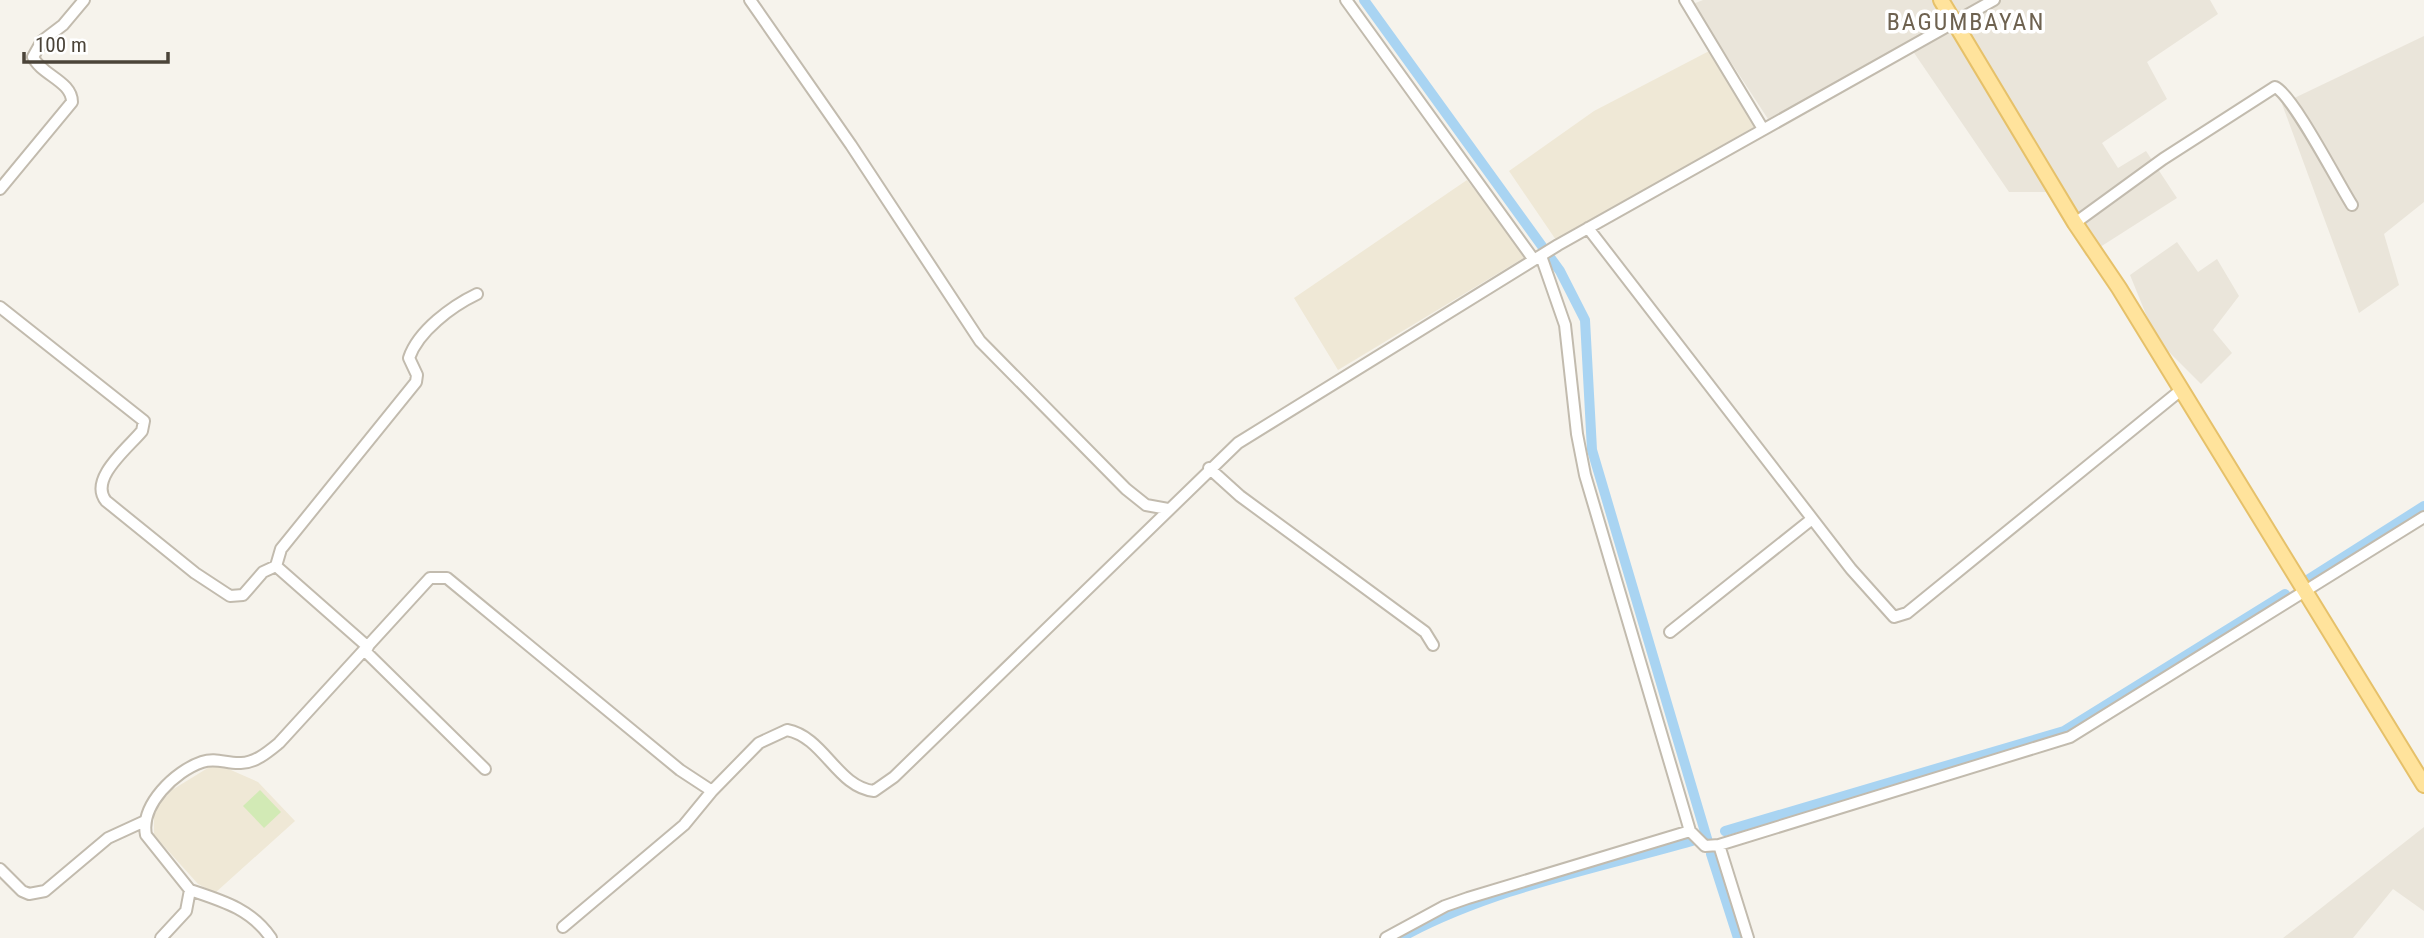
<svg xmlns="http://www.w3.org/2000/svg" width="2424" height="938" font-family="'Roboto Condensed',sans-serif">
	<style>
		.residential { fill: #eae5da }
		.education { fill: #efe8d6 }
		.green { fill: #d2eab5 }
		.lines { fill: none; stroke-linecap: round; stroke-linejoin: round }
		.canal { stroke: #a9d4f2; stroke-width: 10 }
		.minor-casing { stroke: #c2bbae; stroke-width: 14 }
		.major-casing { stroke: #e6c16a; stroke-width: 18 }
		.minor { stroke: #fff; stroke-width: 10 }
		.major { stroke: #ffe39c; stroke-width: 14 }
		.labels { text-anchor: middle; stroke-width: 7; stroke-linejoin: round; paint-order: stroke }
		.quarter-label { font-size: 24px; letter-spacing: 2px; fill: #6e6250; stroke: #fff }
	</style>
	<rect width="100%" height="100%" fill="#f6f3ec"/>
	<!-- residential -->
	<path class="residential" d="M1703,0h507l8,14 -71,48 20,37 -65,44 16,25 28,-17 31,47 -91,58 -40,-64h-37l-101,-148 -140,75 -75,-115z
		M2424,36v166l-40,32 15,51 -40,28 -77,-209z
		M2177,242l21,30 19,-13 22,37 -26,34 19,23 -31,31 -45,-45 -26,-64z
		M2424,827v84l-31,-22 -40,49h-70z"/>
	<!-- education -->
	<path class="education" d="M1713,49l46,75 -203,116 -47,-69 85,-60z
		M1467,180l60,76 -189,114 -44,-72z
		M211,766l13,1 34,15 37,39 -80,72 -17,-9 -44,-49v-19l3,-10 15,-16z"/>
	<!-- green -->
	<path class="green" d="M260,790l21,22 -17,16 -21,-22z"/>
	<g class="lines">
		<!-- canal -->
		<path class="canal" d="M1364,0l196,271 25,49 7,130 116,392
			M2309,579l115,-73
			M1725,831l339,-100 221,-137
			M1711,854l27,84
			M1400,938c89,-49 194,-69 292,-97"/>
		<!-- minor casing -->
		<g class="minor-casing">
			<path id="minor" d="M750,0l101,145 129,196 146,148 20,16 22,4
				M1346,0l188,260
				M1685,0l78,129
				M0,189l72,-87c0,-21 -31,-27 -39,-45l9,-16 21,-16 21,-25
				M2075,223l88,-64 112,-72c18,8 63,96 77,118
				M1588,228l263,341 43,48 13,-4 274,-223
				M1541,256l24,69 12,109 8,41 105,356
				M0,307l144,114 -2,10c-13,16 -54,48 -36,70l89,72 35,23 13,-1 20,-23 13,-6 92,81
				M1209,468l31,28 185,136 8,13
				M276,566l5,-17 135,-167 1,-7 -8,-17c9,-27 43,-52 68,-64
				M1670,632l142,-113
				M365,651l120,118
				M1719,845l29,93
				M0,869l22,22 7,3 16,-3 63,-53 37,-17
				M190,890c33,11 61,19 81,48
				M563,927l121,-102 28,-34
				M161,938l25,-27 4,-21 -44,-55c-6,-30 29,-64 56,-73 14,-5 25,2 39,1 14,0 27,-11 38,-20l151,-165h17l233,192 32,21 47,-48 28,-13c37,7 50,57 87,61l20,-14 344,-334 320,-198 436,-245
				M1386,938l59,-32 23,-8 222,-67 15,15 14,-1 351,-108 354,-220"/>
		</g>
		<!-- major casing -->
		<g class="major-casing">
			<path id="major" d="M1941,0l134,223 44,65 305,497"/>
		</g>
		<!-- minor -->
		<use href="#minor" class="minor"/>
		<!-- major -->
		<use href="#major" class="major"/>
	</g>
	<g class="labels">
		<!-- quarter labels -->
		<g class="quarter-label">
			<text x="1966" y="30">BAGUMBAYAN</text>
		</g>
	</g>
	<!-- scale -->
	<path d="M24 52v10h144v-10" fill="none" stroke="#4b4439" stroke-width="3.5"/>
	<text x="35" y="52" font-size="21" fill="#4b4439" stroke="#ffffff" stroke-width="5" paint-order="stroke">100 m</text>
</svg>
